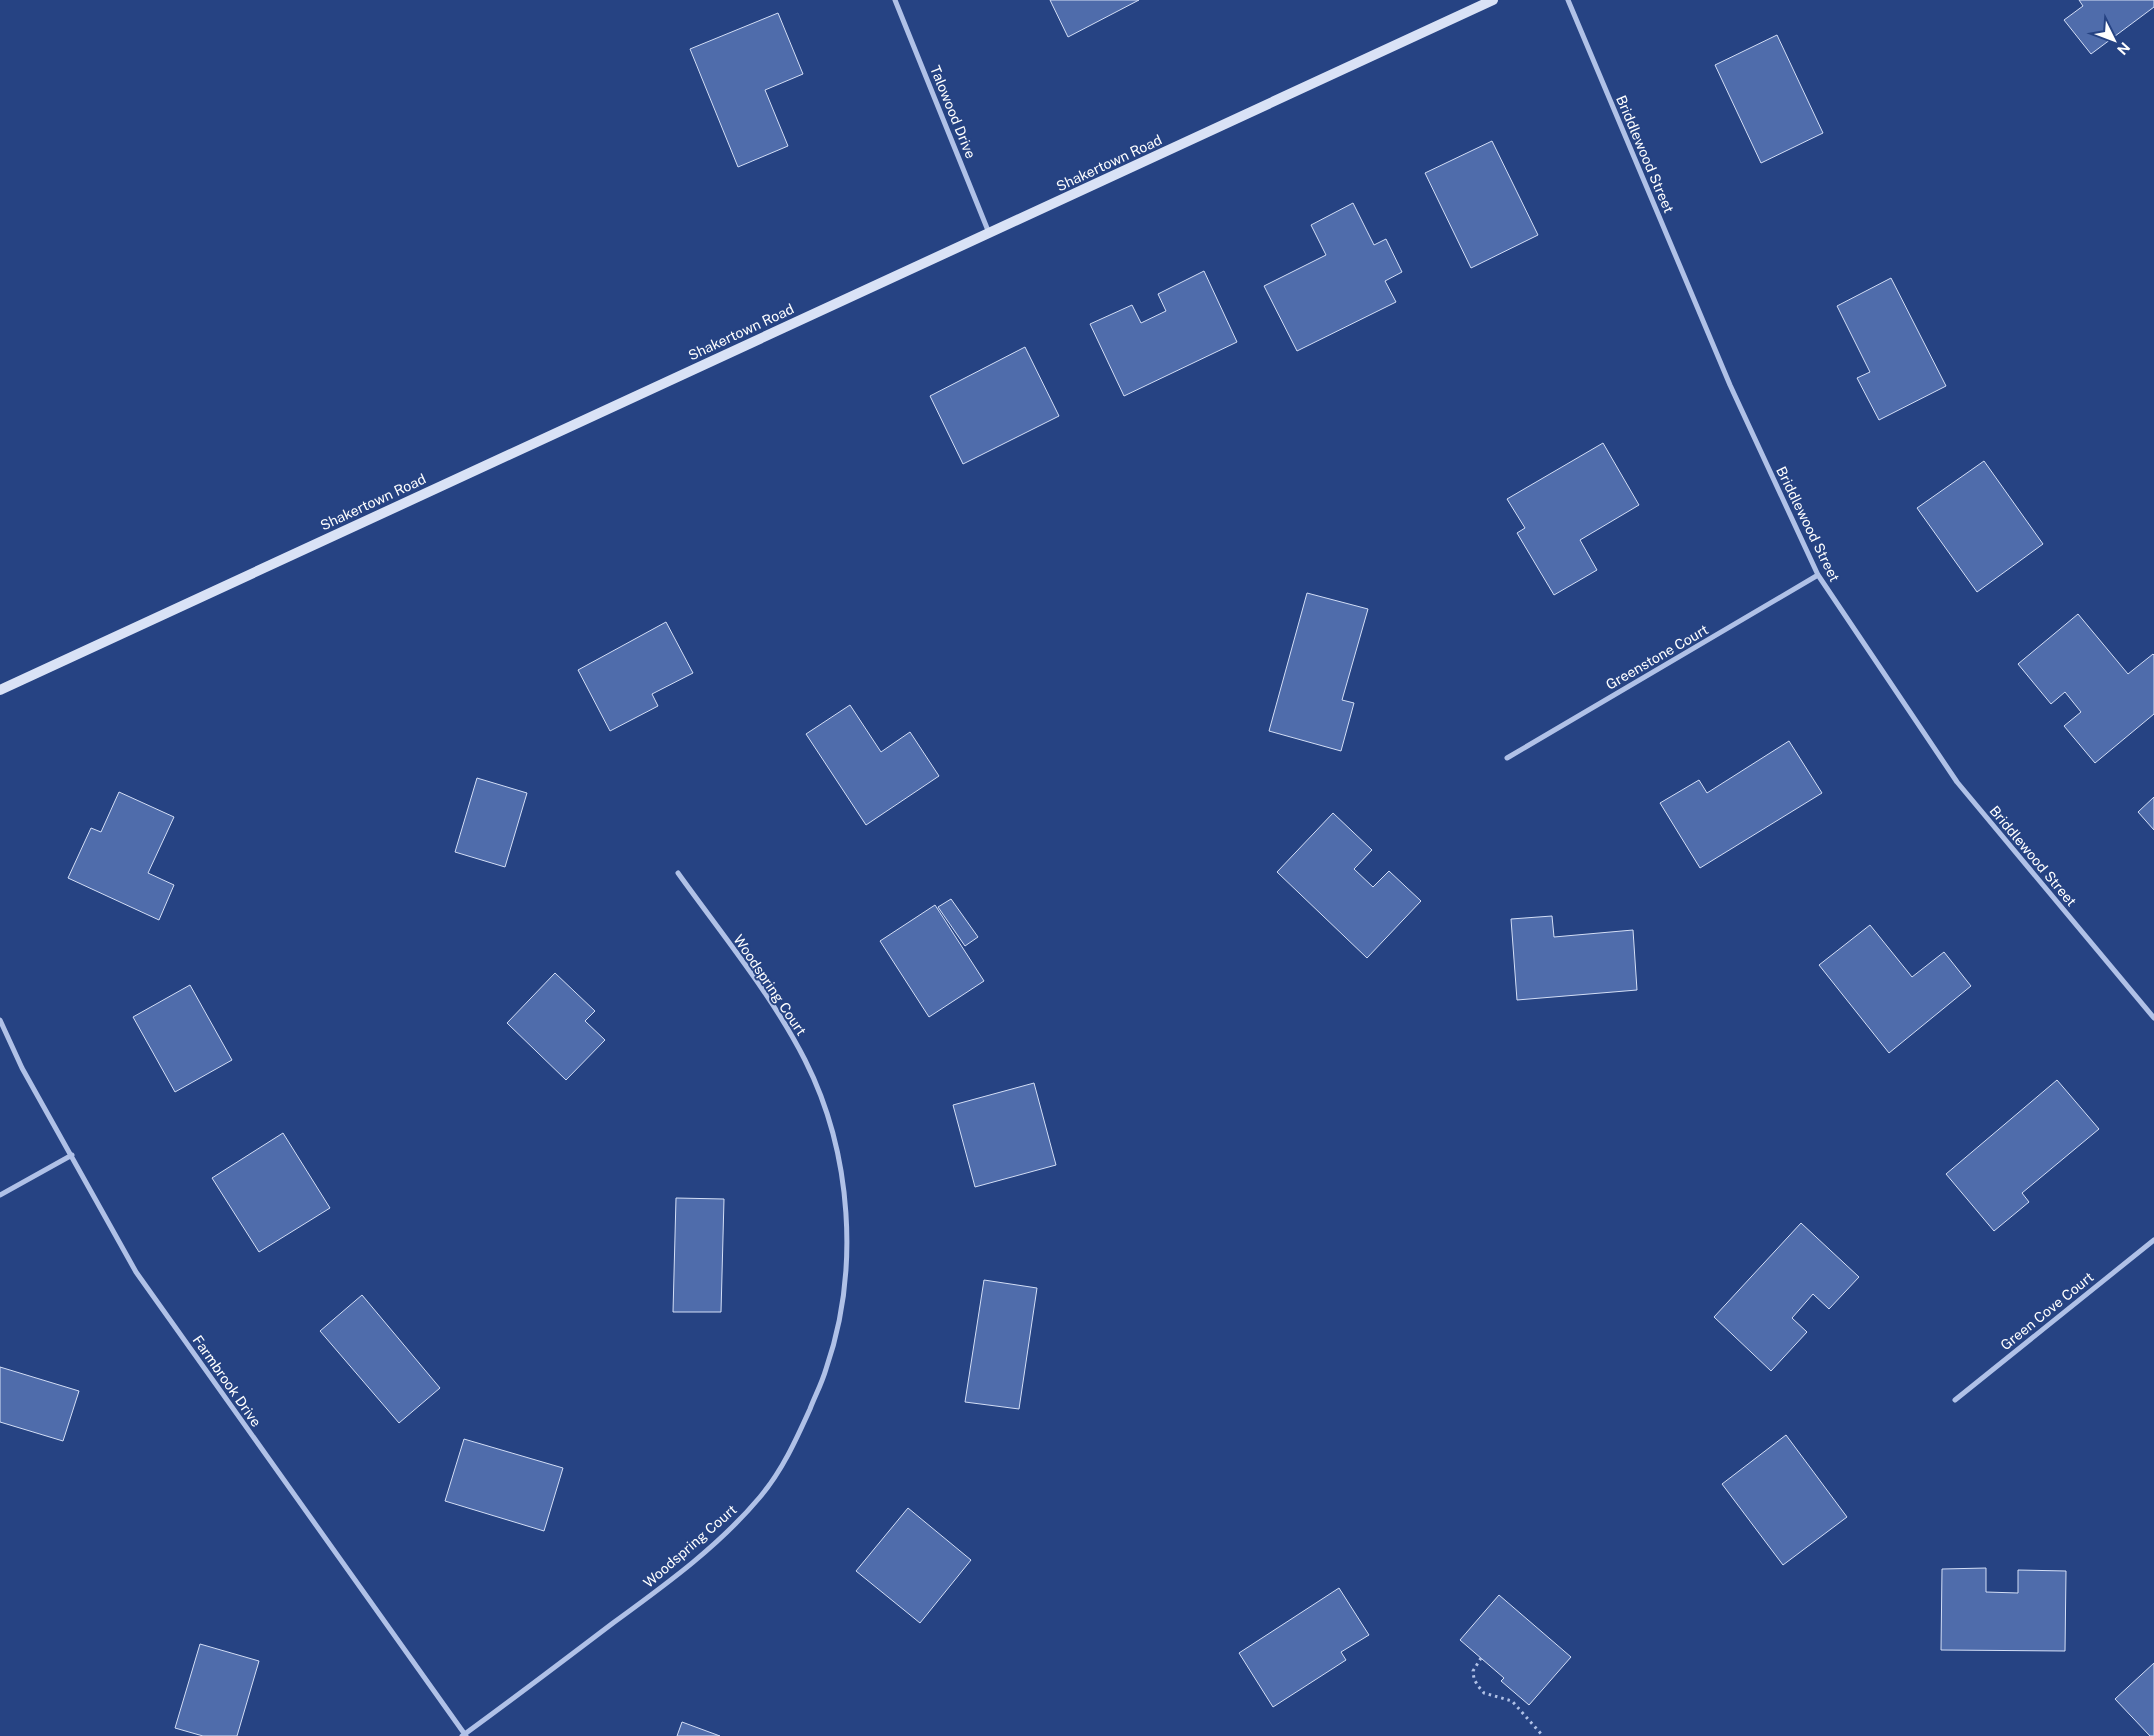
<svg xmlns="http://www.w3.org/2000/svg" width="2154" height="1736" font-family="'Public Sans',sans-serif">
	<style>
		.building { fill: #4f6cab; stroke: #d3def6 }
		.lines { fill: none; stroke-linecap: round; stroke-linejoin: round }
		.path { stroke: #b0c1e7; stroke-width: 3; stroke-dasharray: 2.5 4; stroke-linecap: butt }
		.street { stroke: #b0c1e7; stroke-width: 5 }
		.secondary { stroke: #d9e2f6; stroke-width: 10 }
		.labels { text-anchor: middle; stroke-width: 4; stroke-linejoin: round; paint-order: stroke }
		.street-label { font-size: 14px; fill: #fff; stroke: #264383 }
	</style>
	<rect width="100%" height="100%" fill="#264383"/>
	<!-- building -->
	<path class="building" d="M1050,0h89l-71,37z
		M2079,0h75v7l-63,47 -27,-34 19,-14z
		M778,13l25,61 -38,16 23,56 -50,21 -48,-118z
		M1777,35l46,98 -62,30 -46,-98z
		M1492,141l46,94 -67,33 -46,-95z
		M1353,203l21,42 12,-6 16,33 -17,9 11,21 -99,49 -33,-65 62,-31 -15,-30z
		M1204,271l33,71 -113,54 -34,-72 42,-19 9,18 25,-12 -8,-17z
		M1891,278l55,108 -67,34 -22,-42 13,-6 -33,-66z
		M1025,347l34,69 -96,48 -33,-68z
		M1603,443l36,62 -59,35 17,30 -43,25 -37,-62 8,-5 -18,-29z
		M1984,461l59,83 -66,48 -60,-84z
		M1307,593l61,16 -26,91 12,3 -13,48 -72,-20z
		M2078,614l50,60 25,-20 1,1v59l-59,49 -31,-37 17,-14 -16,-20 -14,12 -33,-40z
		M666,622l27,51 -41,21 6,12 -48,25 -32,-61z
		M850,705l31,47 29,-20 29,44 -73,49 -60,-91z
		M1789,741l33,52 -122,75 -40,-65 39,-23 8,13z
		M477,778l50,15 -22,74 -50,-15z
		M119,792l55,25 -26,56 26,12 -15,35 -91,-42 23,-50 10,4z
		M2154,797v33l-16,-18z
		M1333,813l39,37 -18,19 19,18 16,-16 32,30 -54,57 -90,-86z
		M951,899l27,38 -13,9 -27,-39z
		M935,905l49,76 -55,36 -49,-76z
		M1552,916l2,21 79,-7 4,60 -120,10 -6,-81z
		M1870,925l42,52 32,-25 27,34 -82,67 -70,-88z
		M555,973l40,38 -10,10 20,19 -39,40 -59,-57z
		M190,985l42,75 -57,32 -42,-75z
		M2057,1080l42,49 -77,64 7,9 -35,29 -48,-57z
		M1034,1083l22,82 -81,22 -22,-82z
		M283,1133l47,75 -71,44 -47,-74z
		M676,1198l48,1 -3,113h-48z
		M1801,1223l58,54 -30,32 -16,-15 -21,24 15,14 -36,39 -57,-54z
		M984,1280l53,8 -18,121 -54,-7z
		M362,1295l78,93 -41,35 -79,-92z
		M0,1367l79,24 -16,50 -63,-19z
		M1786,1435l61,82 -64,48 -61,-81z
		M464,1439l99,29 -19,63 -99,-30z
		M908,1508l63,52 -51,63 -64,-52z
		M1986,1568v24l32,1v-23l48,1 -1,80 -124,-1 1,-81z
		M1339,1588l30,47 -28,17 5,8 -73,47 -34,-54z
		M1499,1595l72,62 -42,48 -28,-24 3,-3 -44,-38z
		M200,1644l59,17 -22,75h-34l-28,-8z
		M2154,1663v73h-4l-35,-37z
		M682,1722l38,14h-43z"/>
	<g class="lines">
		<!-- path -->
		<path class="path" d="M1481,1658l-8,13 1,8 4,7 6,7 28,8 31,35"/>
		<!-- street -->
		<path class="street" d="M895,0l94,233
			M1568,0l162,385 88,190 139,207 197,236
			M1507,758l311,-183
			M0,1020l22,48 114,204 330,464
			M0,1195l72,-40
			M1955,1400l199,-160
			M462,1736c51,-37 101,-75 151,-113 52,-38 105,-76 147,-126 22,-26 36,-57 50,-88 5,-13 12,-26 16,-40 34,-98 26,-216 -21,-309 -33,-65 -84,-127 -127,-187"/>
		<!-- secondary -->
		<path class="secondary" d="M0,690l1493,-690"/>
	</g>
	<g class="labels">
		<!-- street labels -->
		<g class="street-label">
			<text transform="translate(953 112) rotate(68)" y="5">Talowood Drive</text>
			<text transform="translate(1645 154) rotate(67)" y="5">Briddlewood Street</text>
			<text transform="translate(1109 163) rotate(-25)" y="5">Shakertown Road</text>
			<text transform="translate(741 332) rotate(-25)" y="5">Shakertown Road</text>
			<text transform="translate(373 502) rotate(-25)" y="5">Shakertown Road</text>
			<text transform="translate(1808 524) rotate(64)" y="5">Briddlewood Street</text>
			<text transform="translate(1657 657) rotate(-30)" y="5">Greenstone Court</text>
			<text transform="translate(2033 856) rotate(50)" y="5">Briddlewood Street</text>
			<text transform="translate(770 985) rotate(56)" y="5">Woodspring Court</text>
			<text transform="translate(2047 1311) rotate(-39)" y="5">Green Cove Court</text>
			<text transform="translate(227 1381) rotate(55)" y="5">Farmbrook Drive</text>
			<text transform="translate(690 1546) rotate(-41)" y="5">Woodspring Court</text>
		</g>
	</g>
	<!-- north arrow -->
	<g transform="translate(2114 40) rotate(132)" stroke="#264383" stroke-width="4" paint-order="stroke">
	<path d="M0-4L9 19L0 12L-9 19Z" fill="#ffffff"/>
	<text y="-8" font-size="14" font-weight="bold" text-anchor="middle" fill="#ffffff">N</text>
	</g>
</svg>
